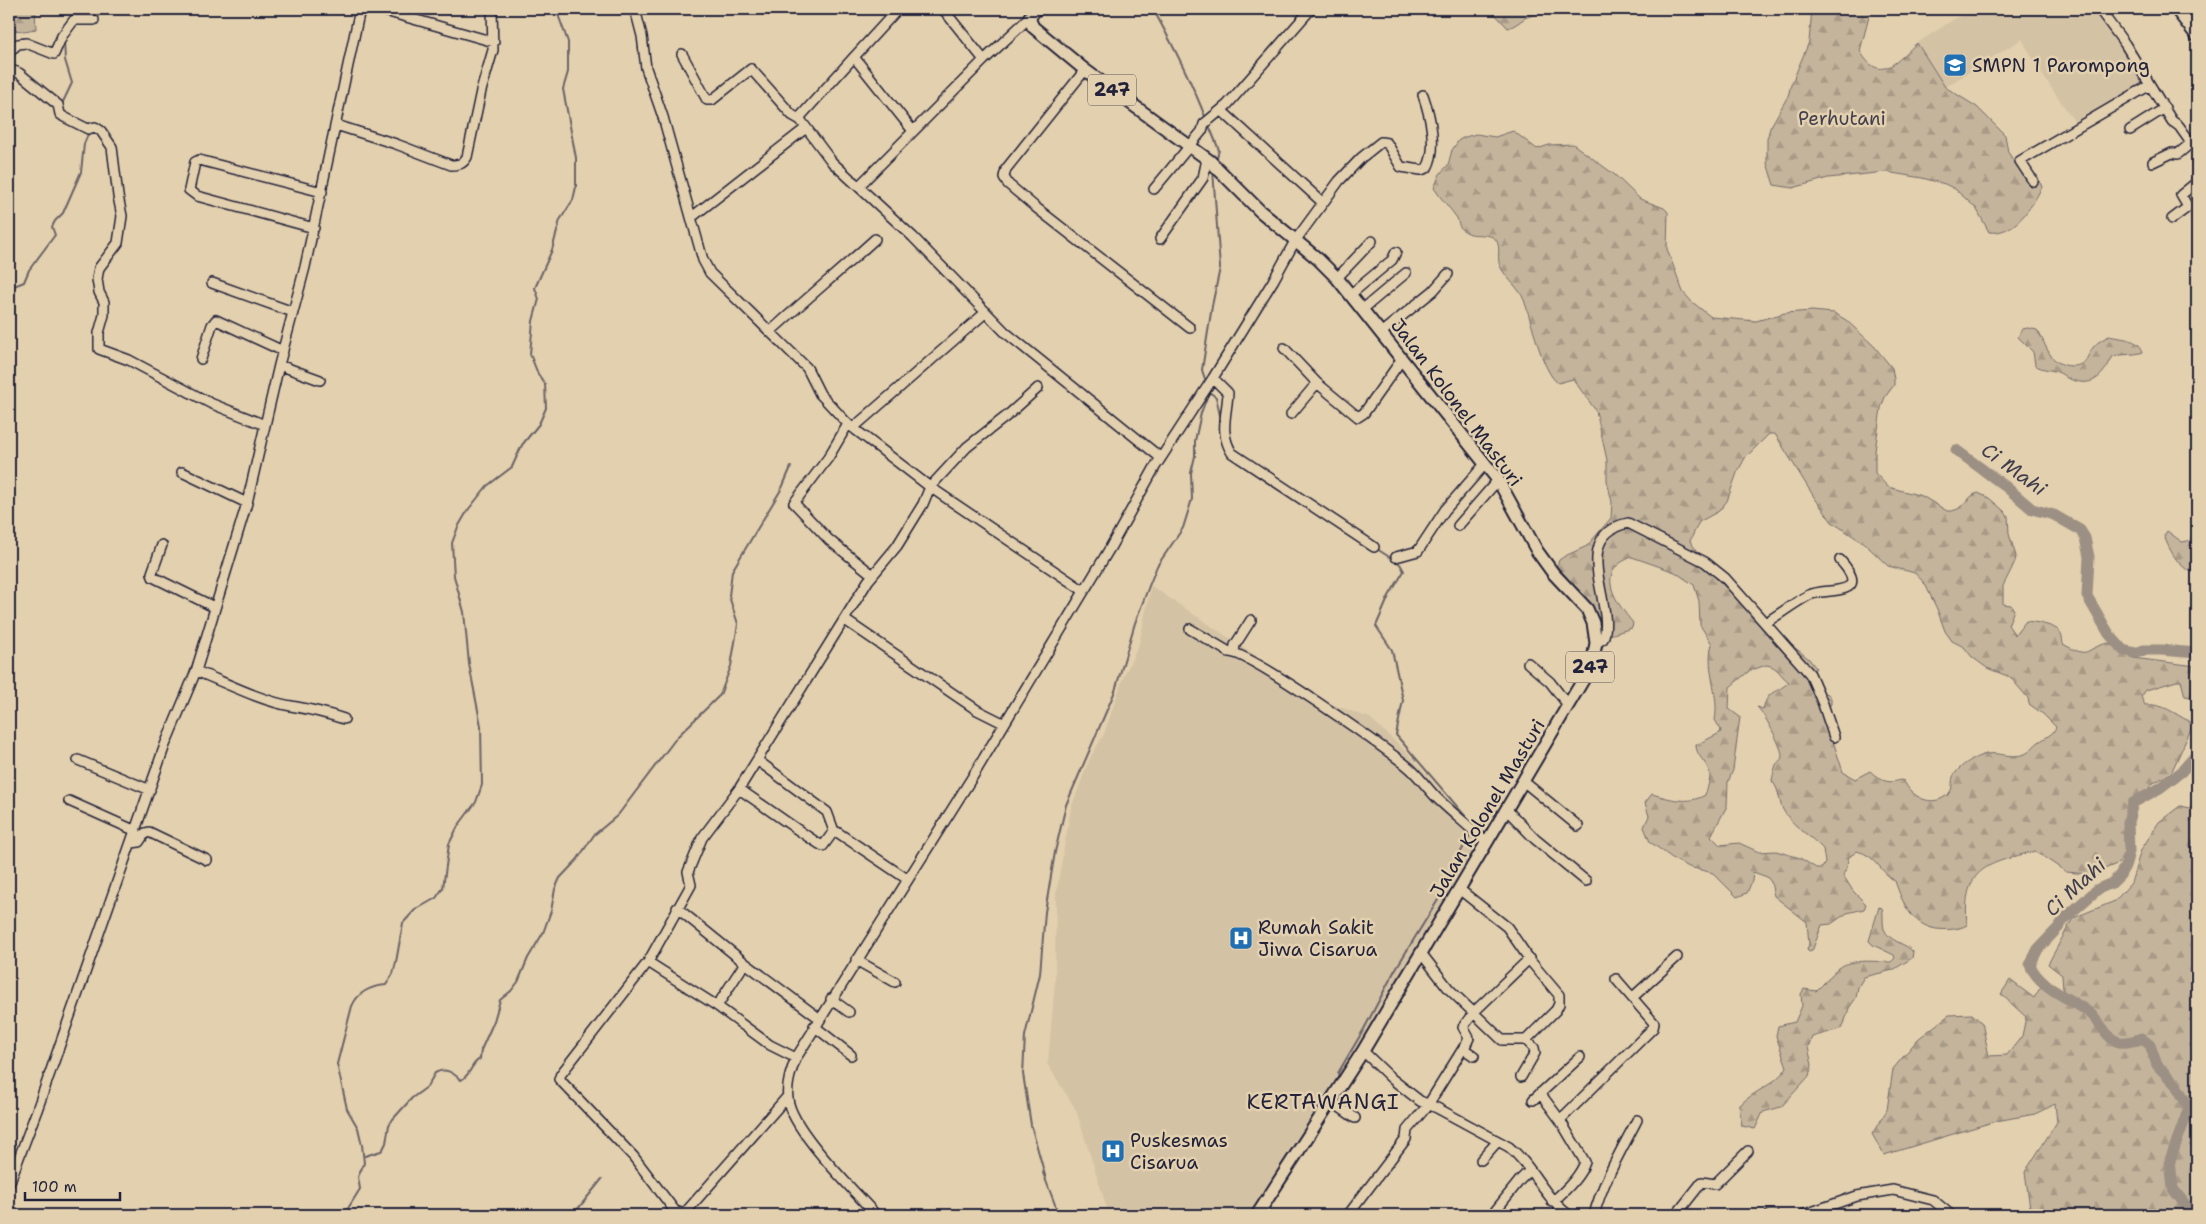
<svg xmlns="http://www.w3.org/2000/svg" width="2206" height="1224" font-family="'Shantell Sans',sans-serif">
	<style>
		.built { fill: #d4c2a5 }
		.forest { fill: url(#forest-firs); stroke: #736b6b; fill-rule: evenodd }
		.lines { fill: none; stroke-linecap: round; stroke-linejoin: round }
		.stream { stroke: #6b6467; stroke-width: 2 }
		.river { stroke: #9c9084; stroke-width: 11 }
		.minor-casing { stroke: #22223b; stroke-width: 12 }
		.major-casing { stroke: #22223b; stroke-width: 15 }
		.minor { stroke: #e3d0ae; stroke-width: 9 }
		.major { stroke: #e3d0ae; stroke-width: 11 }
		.labels { text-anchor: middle; stroke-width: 5; stroke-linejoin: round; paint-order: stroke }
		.shield { fill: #e3d0ae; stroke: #5c565e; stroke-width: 1 }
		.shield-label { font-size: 18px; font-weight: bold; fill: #22223b }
		.poi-label { font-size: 19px; fill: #22223b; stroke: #e3d0ae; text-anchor: start }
		.park-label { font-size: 19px; fill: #423f4e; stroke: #e3d0ae }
		.street-label { font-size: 19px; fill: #22223b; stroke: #e3d0ae }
		.water-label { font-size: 20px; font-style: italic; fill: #403e4d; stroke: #e3d0ae }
		.quarter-label { font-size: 21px; letter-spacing: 1px; fill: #22223b; stroke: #e3d0ae }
	</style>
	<defs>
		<pattern id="forest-firs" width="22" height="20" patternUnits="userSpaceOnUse" patternTransform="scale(1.25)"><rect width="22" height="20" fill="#c4b49b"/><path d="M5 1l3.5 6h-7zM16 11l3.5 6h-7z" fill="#a89a86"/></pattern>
	</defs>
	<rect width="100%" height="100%" fill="#e3d0ae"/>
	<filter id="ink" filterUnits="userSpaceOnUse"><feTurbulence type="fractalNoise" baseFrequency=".02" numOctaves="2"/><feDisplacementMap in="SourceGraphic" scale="10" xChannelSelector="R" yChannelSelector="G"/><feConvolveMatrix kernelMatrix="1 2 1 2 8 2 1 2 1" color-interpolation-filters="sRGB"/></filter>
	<g filter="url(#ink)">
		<!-- built -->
		<path class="built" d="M1970,9h126l28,39 22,36 -70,40 -38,-56 -16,-29 -77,48 -28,-44z
			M1151,586l175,116 44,16 37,34 78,91 -232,372h-144l-33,-105 -30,-48 2,1 7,-82 1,-87 15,-86 18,-48 15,-26 19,-56 16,-34z"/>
		<!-- forest -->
		<path class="forest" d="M9,9h26l1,20 -12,2 -15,-1z
			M1490,9h103l-1,2c-21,3 -47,-3 -67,7 -6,4 -10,8 -17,10z
			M1812,9h59l-11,42c20,34 36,11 57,-8l28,44 32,20 28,28 3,17 10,16 19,7 5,12c-11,21 -27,48 -53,45l-13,-24 -21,-19 -10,-5 -23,-6 -36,-6 -58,6 -35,10 -19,-3 -7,-22v-24l3,-11 18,-32 3,-11 18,-43z
			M1513,131l24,18 12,-4 24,-1 42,31 25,24 24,9 4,4 -1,37 16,43 8,9 20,16 45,4 29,-8 27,-2 22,2 12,7 28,26 18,22 2,11v6l-9,12 -4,11 -6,43v22l13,14 34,9 25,15h5l6,-2 15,-14 5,-2 11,5 15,13 4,5 1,18 7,22 -1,6 -12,24v18l8,1 3,5 -6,15 7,10 11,-14c9,1 29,4 34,11 3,4 2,8 3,12 29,16 19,5 45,-1l25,15 63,8 1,29 -6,2 -6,-1 -4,-15h-4l-31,9 -5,7 4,8c19,-2 29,9 44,16l3,6 -21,46 -19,11 -27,38v30l-6,11 -17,7 -5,5 -31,-3 -31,-21c-47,13 -73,15 -68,74 -9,5 -20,5 -31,4 -25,-5 -33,-25 -41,-48 -16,-10 -18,-25 -38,-30l-9,7 -1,9 -4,8 10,16 13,13 -2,5 -17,4 -16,11 -9,1 -10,26 -3,1 -2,-2 2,-6 -2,-22 -33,-26 -3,-14 -4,-5 -14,-5 -1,9 -5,12 -10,4 -24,-24 -24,-6 -14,-7 -25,-18 -6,-15 5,-11 -4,-13 7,-9c18,5 36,11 53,1 2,-7 7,-17 4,-24 -3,-10 -13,-15 -13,-26l24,-12 1,-3 -6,-10c5,-25 -10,-50 -3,-76l-12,-19 -1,-24 -5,-16 -19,-13 -43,-15c-38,14 -17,44 1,66l-1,5 -22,7 -20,-30 -33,-39 2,-6 6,-4 22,-10 24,-28 1,-16 -5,-21v-21l-11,-49 -23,-32 -15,4c-16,-11 -27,-64 -34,-83 -5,-13 -18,-21 -24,-34 -3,-7 0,-15 -2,-22 -3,-12 -19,-8 -27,-10 -2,0 -8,-4 -10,-5 -2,-3 -3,-8 -4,-11 -7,-10 -16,-19 -23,-30l6,-14 8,-9 4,-15 7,-10 6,-3 11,-3 19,3zM1769,434h6l39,63 18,25 33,22 23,22 27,7 10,11 12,25 8,22 7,10 12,6 8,10 15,11 23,9 18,21 1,6 14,10 13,13c-3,8 -10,10 -17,15 -5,3 -9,10 -14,12 -16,6 -29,-5 -45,2 -9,3 -23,12 -27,21 -2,7 1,13 -6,18 -15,13 -36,2 -43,-14l-4,-1c-13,5 -21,-1 -30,-9l-15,8 -12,-7 -19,-59 7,-9v-6l-4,-5 -6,2 -13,-17 8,-10 -7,-9 -16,-13 -15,1 -41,-48 -26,-26 -21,-32 9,-19 20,-11 8,-10 10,-28 8,-15zM1766,665c12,1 14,11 23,17 -14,13 -20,6 -26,27l-6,-2c6,4 25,40 25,48 0,6 -4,6 -6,10 -2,4 -3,11 -4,16 9,10 6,23 13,32 10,15 26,23 38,36l2,14 -3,5h-6l-16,-10 -24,-7 -17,1 -20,-9 -19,2 -9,-9 16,-30 1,-24 5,-12 7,-53 -11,-8 1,-22 19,-16z
			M2028,328l9,2c11,16 11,35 35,36 6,0 11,-2 14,-6 7,-14 9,-17 23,-24 12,3 30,2 34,16 -7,3 -20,2 -30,4 -11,22 -21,33 -46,22 -3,-2 -6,-5 -10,-6 -8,-3 -15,-2 -22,-7l-2,-13 -15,-15 4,-8z
			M2167,531l15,11 6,-1 9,-9v41c-17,-2 -27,-22 -33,-37z
			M2197,799v416h-166l-6,-43 32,-50 -2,-18 -20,10 -39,7 -112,34 -12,-21 15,-24 6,-41 25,-30 31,-24 23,-1 10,9 7,33 18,-1 15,-19 4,-19 -25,-23 9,-14 24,18 8,-13 21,5 -1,-15 -14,-11 25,-46 42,-17 16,-18 10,-33 18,-28 21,-16 9,2z
			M1879,907l3,1c2,6 0,14 2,21 5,13 22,14 29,23l-1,6 -19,12 -29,7 -6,10 -2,11 -7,10 -5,16 -4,5 -28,8 -4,10 4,18 -3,11 -28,31 -18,5 -8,17 -13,-3 -3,-20c15,-16 37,-21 48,-39l-11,-31 2,-10 17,-4 7,-16 -1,-12 3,-5 12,2c8,-7 14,-16 23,-23 13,-10 37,-6 52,-6l4,-4 -1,-3 -21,-10 -4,-4z"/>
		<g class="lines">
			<!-- stream -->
			<path class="stream" d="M1153,9c20,36 38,71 53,110
				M74,16l1,-7
				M61,106l11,-23 -7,-23 -1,-19
				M1208,123l11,27 -3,11
				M9,288l15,-6 5,-12 26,-35 -3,-8 3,-6 8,-8 18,-41 3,-28 5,-12
				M1206,382l-4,-12 10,-64 8,-38 -7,-98
				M1209,392l7,5 5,23
				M1377,549l23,15 4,7 -15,25 -13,30 16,24 11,50 -7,35 76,89
				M1339,1079l-1,-6 26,-44 31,-59 46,-75 9,-24 22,-39
				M365,1156l16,-5 2,-2 3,-6 3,-18 4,-6 19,-21 15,-11 8,-14c11,-6 18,0 26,7 10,-5 10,-17 19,-21l1,-9 13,-29 6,-21 11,-9 7,-9 10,-24 15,-25 8,-22 4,-22 5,-11 17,-18 17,-25 24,-20 59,-78 43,-42 11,-29 7,-42 -9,-28 3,-25 50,-83 9,-21
				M338,1215l9,-5 13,-21 -2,-12 6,-14 -2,-18 -4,-17 -11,-19 -10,-45 15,-58c6,-14 20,-20 34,-21l7,-11 3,-12 7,-39 12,-13 21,-12 7,-10 6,-44 9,-18 18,-24 6,-17 -1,-59 -12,-62 -5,-52 -10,-36 -2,-33 6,-16 10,-17 19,-24 25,-19 10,-22 17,-21 7,-16 -1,-24 -7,-10 -8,-20 3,-33 6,-22 -4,-11 17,-38 8,-30 13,-20 3,-13v-29l-13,-69 5,-17v-30l-12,-33
				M573,1215l29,-36
				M1059,1215l-16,-42 3,6 -15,-54 -8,-51 2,-38 15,-62 5,-62 10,-60 11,-47 49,-114 20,-68 14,-37 8,-20 26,-38 9,-29 -1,-26 4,-17v-15l6,-28 8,-21"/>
			<!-- river -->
			<path class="river" d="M1956,450l49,36 27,23 22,6 26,15 5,8 4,19 -2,39 22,38 14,16 13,3 8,-3h17l36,3
				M2197,754l-16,18 -21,16 -27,15 -5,19 1,29 -3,13 -6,11 -8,8 -14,6 -33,29 -7,10 -20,21 -8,16c11,25 42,33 62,50 9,7 14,24 27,27 7,1 15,-1 22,-4l9,7 7,20 19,20 13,23 -19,52 3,29 15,19 9,1"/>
			<!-- minor casing -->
			<g class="minor-casing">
				<path id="minor" d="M378,9l116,33
					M635,9l7,27 4,32 17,49 40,143 7,13 97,95 13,26 28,30 82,63 154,104
					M943,9l41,51
					M2099,9l26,35 47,77 7,5 12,17
					M2185,20l12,-8
					M9,52l9,-8 8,-1 28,11 8,-18 12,-16h20
					M682,54l25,46h5l39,-31 41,46 7,4
					M854,57l44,-48
					M9,69l10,4 39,32 2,9 4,3 24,12 7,-2 6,4 11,16 6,49 4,20 -4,27 -19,25 -2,11 2,13 5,10v13l-5,18v16l30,11 81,43 55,22
					M1085,70l-79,99 -2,8 4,7 26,22 156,122
					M1221,110l101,92
					M336,125l60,19 55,21c8,0 12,-1 16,-8l14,-66 12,-41 -1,-41
					M2130,130l35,-22
					M913,131l-59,-74 -55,61 33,44 81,75 92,95 156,126
					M2153,162l19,-9 6,1 13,-11 3,1 3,-3
					M2033,181l-13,-20 130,-76
					M859,186l125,-126 45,-42
					M1154,189l48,-58 2,-7 23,-19 84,-96
					M692,217l114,-89
					M2172,219l16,-12 -7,-12 16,-13
					M314,228l-117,-32 -8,-6 6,-28 4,-2 123,32
					M1160,239l43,-61 4,-19
					M1337,278l35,-37
					M212,283l81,29
					M1351,294l41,-34 4,-8
					M1363,309l43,-36
					M771,331c34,-31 70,-61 104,-92
					M1382,332l51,-41 15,-17
					M1284,348l33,35 41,34 6,-4 38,-54
					M201,359l11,-34 4,-5 67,31
					M279,365l41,15
					M1213,378l15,15c-1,21 -9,40 4,60l142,94
					M1291,414l26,-31
					M848,424l-20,34 -34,45 35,37 44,35
					M853,428l132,-115
					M182,472l65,31
					M1458,526l40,-46
					M162,545l-10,28 1,4 61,30
					M1396,557l22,-6 27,-41 40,-46
					M845,620l132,90 26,13
					M1765,623c15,-9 29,-20 44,-28 17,-8 65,3 31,-35
					M1190,629l39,23c21,0 154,95 177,113 13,10 22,25 34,36 15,14 31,27 46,41
					M1596,643l7,-4c14,-32 -36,-103 25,-116l77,39 20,16 85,96 13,30 11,33
					M1234,652l1,-7 16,-25
					M1528,663l22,19 18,23
					M196,671c28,11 65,30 95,35 18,3 35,7 53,13
					M78,760l72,30
					M757,760l70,52 7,19
					M1523,781l55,45
					M739,789c11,7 79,56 84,57l11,-15 3,1 70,47
					M69,801l67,30
					M1506,809l29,30 51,42
					M132,843l7,-1 6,-9 4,-1 58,28
					M1459,889l48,38 25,36 27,32v9l-3,6 -30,30
					M677,908l68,55 74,55
					M1421,953l28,36 53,51h24
					M856,960l39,22
					M648,962l-87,112 -2,5 74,77 42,55 9,3 103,-117
					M1633,997l44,-40
					M831,999l18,13
					M717,1006l28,-43
					M814,1026l37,29
					M1363,1051l29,28 28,22 17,7 72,39c24,19 34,50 60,68
					M1474,1056l-10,-7 5,-11 -6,-11 11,-15 55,-53
					M796,1058l-26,-13 -53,-39 -69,-44 43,-77 -3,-13 14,-34 37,-49 129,-208 29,-35 26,-42 7,-17 37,-40 41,-32 30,-27
					M1521,1077l14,-24 -1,-5 -8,-8
					M1540,1093l20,27
					M1533,1100l47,-43
					M1331,1101l24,17
					M1481,1160l17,-19
					M9,1184l28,-74 128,-365 31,-74 51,-168 32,-138 26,-98 55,-258
					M1552,1202c12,-10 28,-25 33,-40l-25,-42 93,-92 1,-5 -38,-44
					M9,1212l7,3
					M876,1215c-22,-25 -84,-84 -88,-116 -2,-14 3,-28 8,-41l177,-282 137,-228 45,-81 58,-89 60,-97 22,-40 44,-60 22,-23 20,-16 6,1 14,24 20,3 6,-2c11,-19 3,-53 -4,-73
					M1348,1215l58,-76 1,-9 21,-25 36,-58
					M1492,1215l28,-35 10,-10
					M1594,1215c9,-34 27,-64 43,-95
					M1676,1215l26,-33 13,2 33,-33
					M1770,1215h4
					M1803,1215l54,-19 36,-6 40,10 18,15"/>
			</g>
			<!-- major casing -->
			<g class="major-casing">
				<path id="major" d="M1036,9l-7,9 4,9 52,43 125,91 50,50 58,48 19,19 161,202 39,71 16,22 34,36 6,14 3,20 -4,21 -6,11 -223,376 -106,164
					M2176,9l21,27"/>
			</g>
			<!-- minor -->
			<use href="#minor" class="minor"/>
			<!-- major -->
			<use href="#major" class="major"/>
		</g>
	</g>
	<!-- icons -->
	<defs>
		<g id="school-square" transform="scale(1.25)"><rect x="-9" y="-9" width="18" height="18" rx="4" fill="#1f6fb2" stroke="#e3d0ae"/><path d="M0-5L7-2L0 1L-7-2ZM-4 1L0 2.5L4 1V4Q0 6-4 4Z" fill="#fff"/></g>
		<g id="hospital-square" transform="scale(1.25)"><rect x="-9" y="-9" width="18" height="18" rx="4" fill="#1f6fb2" stroke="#e3d0ae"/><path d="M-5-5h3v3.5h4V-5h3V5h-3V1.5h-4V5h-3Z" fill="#fff"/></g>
	</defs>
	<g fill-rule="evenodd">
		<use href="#school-square" x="1955" y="65"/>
		<use href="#hospital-square" x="1241" y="938"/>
		<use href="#hospital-square" x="1113" y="1151"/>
	</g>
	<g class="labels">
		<!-- shield labels -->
		<g class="shield">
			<rect x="1088" y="74.5" width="48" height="31" rx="4"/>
			<rect x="1566" y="651.5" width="48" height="31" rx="4"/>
		</g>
		<g class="shield-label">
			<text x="1112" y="96">247</text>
			<text x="1590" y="673">247</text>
		</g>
		<!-- poi labels -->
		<g class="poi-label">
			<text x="1972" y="72">SMPN 1 Parompong</text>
			<text x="1258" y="934">Rumah Sakit<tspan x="1258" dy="22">Jiwa Cisarua</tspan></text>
			<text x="1130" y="1147">Puskesmas<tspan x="1130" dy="22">Cisarua</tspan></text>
		</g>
		<!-- park labels -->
		<g class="park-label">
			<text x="1842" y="125">Perhutani</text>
		</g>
		<!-- street labels -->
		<g class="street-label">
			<text transform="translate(1457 402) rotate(53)" y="7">Jalan Kolonel Masturi</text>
			<text transform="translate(1487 808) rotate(-59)" y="7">Jalan Kolonel Masturi</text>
		</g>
		<!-- water labels -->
		<g class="water-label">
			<text transform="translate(2014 469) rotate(36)" y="7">Ci Mahi</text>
			<text transform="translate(2075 887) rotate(-43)" y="7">Ci Mahi</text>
		</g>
		<!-- quarter labels -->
		<g class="quarter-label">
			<text x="1323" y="1109">KERTAWANGI</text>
		</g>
	</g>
	<!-- margin -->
	<rect width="2206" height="1224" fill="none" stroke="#e3d0ae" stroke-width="30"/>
	<rect x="15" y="15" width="2176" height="1194" fill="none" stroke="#22223b" stroke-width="2" filter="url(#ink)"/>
	<!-- scale -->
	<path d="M25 1192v8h95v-8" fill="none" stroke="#22223b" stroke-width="2.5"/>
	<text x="32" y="1192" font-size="15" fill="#22223b" stroke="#e3d0ae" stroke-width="4" paint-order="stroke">100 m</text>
</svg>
